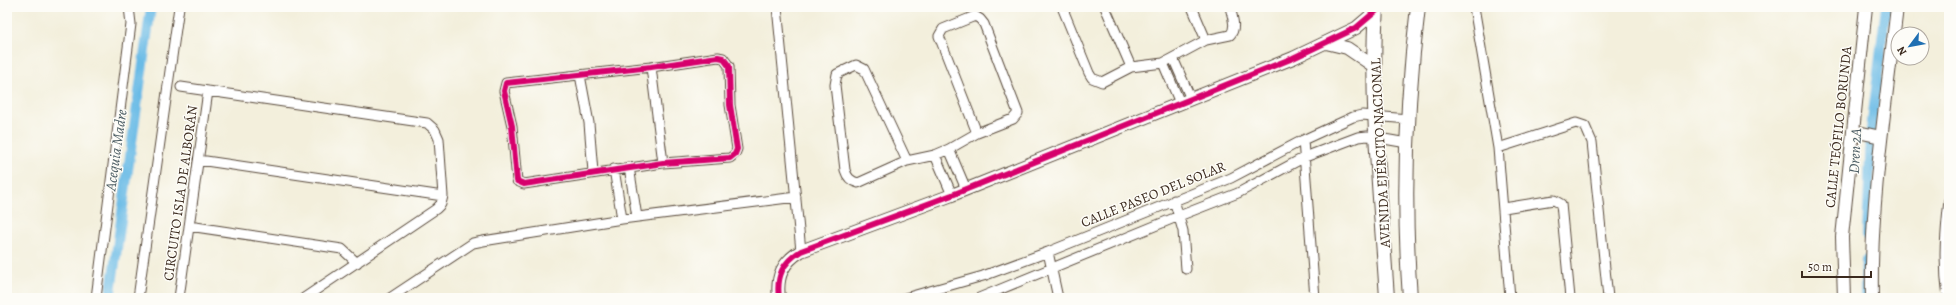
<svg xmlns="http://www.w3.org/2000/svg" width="1956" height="305" font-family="Alegreya,serif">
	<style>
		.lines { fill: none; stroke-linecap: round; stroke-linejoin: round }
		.canal { stroke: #6bbbe6; stroke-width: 10 }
		.street-casing { stroke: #57483a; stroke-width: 11 }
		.secondary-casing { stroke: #57483a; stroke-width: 14 }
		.primary-casing { stroke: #57483a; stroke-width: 16 }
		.street { stroke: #fff; stroke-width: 9 }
		.secondary { stroke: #fff; stroke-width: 12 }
		.primary { stroke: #fff; stroke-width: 14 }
		.cycleway-casing { stroke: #fdfcf7; stroke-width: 8 }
		.cycleway { stroke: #d6006c; stroke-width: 6 }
		.labels { text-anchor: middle; stroke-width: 3; stroke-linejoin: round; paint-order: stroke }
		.street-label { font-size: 14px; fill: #3b2a1e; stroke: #fdfcf7 }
		.water-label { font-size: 15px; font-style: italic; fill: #4c5d64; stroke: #fdfcf7 }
	</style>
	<rect width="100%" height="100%" fill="#fdfcf7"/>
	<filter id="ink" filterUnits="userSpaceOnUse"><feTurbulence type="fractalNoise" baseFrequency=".025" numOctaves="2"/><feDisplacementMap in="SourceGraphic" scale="8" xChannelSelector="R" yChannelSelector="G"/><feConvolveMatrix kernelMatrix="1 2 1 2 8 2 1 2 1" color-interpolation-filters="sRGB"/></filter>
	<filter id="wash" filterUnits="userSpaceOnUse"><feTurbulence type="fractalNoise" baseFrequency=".012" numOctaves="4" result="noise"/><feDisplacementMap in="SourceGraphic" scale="16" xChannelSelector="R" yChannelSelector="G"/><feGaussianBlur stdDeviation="0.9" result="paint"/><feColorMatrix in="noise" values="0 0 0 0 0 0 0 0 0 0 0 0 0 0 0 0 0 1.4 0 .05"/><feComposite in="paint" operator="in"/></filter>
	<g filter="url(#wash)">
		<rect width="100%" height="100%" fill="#f3efdc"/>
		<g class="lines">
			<!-- canal -->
			<path class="canal" d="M1867,236l4,-106 15,-123
				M110,298l41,-291
				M1865,298l1,-38"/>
		</g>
	</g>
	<g filter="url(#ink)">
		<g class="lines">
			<!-- street casing -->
			<g class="street-casing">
				<path id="street" d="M777,7l24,244
					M1062,7l27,66 3,5 10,4 29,-15 32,-4 43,-23 24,-5c7,-7 2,-19 0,-28
					M1105,7l26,60
					M1192,7l14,33
					M1474,7l24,141 12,150
					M718,57l5,1 6,8 1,39 7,44 -2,5 -5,4 -67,5 -139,21 -7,-3 -5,-55 -8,-35 2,-8 145,-16z
					M1173,58l18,41
					M1163,63l17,40
					M651,67l12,96
					M580,75l9,48 4,49
					M181,87l246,36 8,7 4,9 4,57 -2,8 -5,5 -132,89
					M1303,140l12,158
					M1498,148l78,-25 9,3 7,16 16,156
					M949,149l17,40
					M935,155l17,40
					M199,160l244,36
					M907,161l-43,-92 -8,-4 -19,9 -2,11 10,85c2,7 5,11 13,13l49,-22 28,-6 14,-6 28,-16 36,-14 5,-6 -34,-89 -4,-5 -5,-3 -32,13 -4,7 38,97
					M629,167l8,50
					M614,169l8,50
					M1174,200l9,31 3,38
					M1504,208l43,-7 7,-1 7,4 9,94
					M189,226l153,23 15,14
					M1048,252l10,46
					M96,298l35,-274 -2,-17
					M138,298l41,-291
					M179,298l29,-207
					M390,298l83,-55 10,-2 139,-22 174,-22
					M905,298l78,-22 65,-24 183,-74 72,-38 50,-23 9,-2 46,4
					M979,298l200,-82 59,-23 67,-36 53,-20 9,-1 40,7
					M1948,298c-5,-36 -3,-62 1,-98"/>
			</g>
			<!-- secondary casing -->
			<g class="secondary-casing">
				<path id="secondary" d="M1326,43l21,5 28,19
					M1853,131l28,6
					M779,298c-3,-22 4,-36 22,-47l151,-56 341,-137 63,-30 20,-17
					M1844,298l-2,-61 24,-230
					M1872,298c-2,-97 14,-194 25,-291"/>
			</g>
			<!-- primary casing -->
			<g class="primary-casing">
				<path id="primary" d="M1376,7c-6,94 5,196 11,291
					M1410,298c-7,-97 -4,-195 8,-291"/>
			</g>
			<!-- street -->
			<use href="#street" class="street"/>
			<!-- secondary -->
			<use href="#secondary" class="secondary"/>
			<!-- primary -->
			<use href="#primary" class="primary"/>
			<!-- cycleway casing -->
			<g class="cycleway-casing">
				<path id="cycleway" d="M718,57l5,1 6,8 1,39 7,44 -2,5 -5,4 -67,5 -139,21 -7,-3 -5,-55 -8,-35 2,-8 145,-16z
					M779,298c-3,-22 4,-36 22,-47l151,-56 341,-137 63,-30 20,-17"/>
			</g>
			<!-- cycleway -->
			<use href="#cycleway" class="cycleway"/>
		</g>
	</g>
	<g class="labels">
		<!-- street labels -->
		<g class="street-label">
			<text transform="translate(1838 127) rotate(-84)" y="5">CALLE TEÓFILO BORUNDA</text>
			<text transform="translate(1380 153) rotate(-93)" y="5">AVENIDA EJÉRCITO NACIONAL</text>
			<text transform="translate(180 193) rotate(-82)" y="5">CIRCUITO ISLA DE ALBORÁN</text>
			<text transform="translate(1153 194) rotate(-22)" y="5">CALLE PASEO DEL SOLAR</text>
		</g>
		<!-- water labels -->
		<g class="water-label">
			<text transform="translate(116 150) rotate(-82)" y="5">Acequia Madre</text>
			<text transform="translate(1855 151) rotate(-87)" y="5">Dren 2A</text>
		</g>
	</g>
	<!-- margin -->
	<rect width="1956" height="305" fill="none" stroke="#fdfcf7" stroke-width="24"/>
	<!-- north arrow -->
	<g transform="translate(1910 46) rotate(238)"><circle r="19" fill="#fdfcf7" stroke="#afa8a0"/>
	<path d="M0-3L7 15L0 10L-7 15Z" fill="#1f6fb2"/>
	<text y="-6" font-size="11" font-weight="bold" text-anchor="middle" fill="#3b2a1e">N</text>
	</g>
	<!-- scale -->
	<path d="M1802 271v6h69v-6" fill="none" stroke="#3b2a1e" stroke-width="2"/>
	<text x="1808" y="271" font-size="12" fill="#3b2a1e" stroke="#fdfcf7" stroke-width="3" paint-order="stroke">50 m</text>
</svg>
